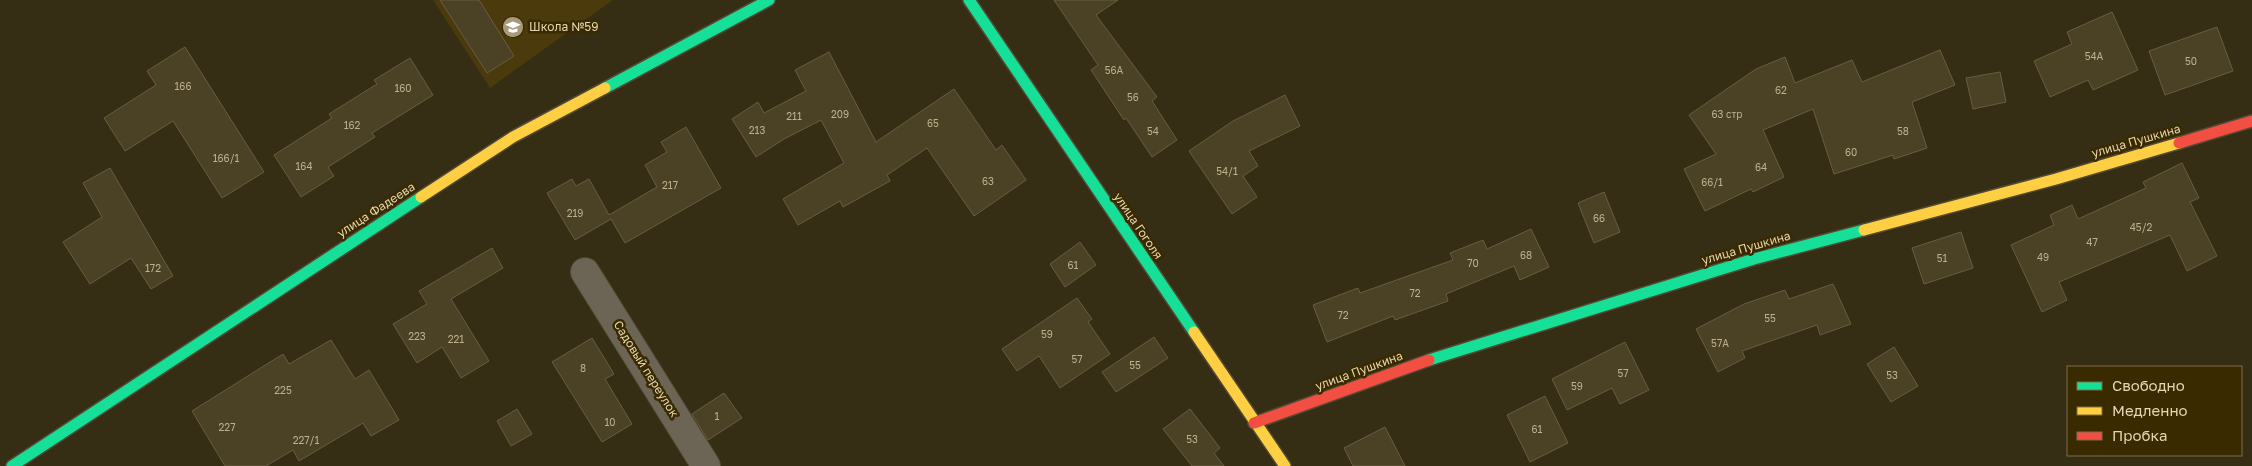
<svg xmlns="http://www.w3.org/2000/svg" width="2252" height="466" font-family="'Golos Text',sans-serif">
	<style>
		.built { fill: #4b3a0b }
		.building { fill: #4b4225; stroke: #685d43 }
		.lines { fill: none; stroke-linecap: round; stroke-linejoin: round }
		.street-casing { stroke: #534a33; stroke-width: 30 }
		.fast-casing { stroke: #534a33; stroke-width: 14 }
		.slow-casing { stroke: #534a33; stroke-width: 14 }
		.jam-casing { stroke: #534a33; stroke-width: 14 }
		.street { stroke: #6c6556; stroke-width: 28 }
		.fast { stroke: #16e098; stroke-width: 11 }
		.slow { stroke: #ffcf43; stroke-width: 11 }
		.jam { stroke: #f24e42; stroke-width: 11 }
		.labels { text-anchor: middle; stroke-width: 5; stroke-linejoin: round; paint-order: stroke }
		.number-label { font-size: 10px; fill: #beb08d }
		.poi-label { font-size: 12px; fill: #e5d5b0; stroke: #392a00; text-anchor: start }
		.street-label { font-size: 12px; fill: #e5d5b0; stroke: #392a00 }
	</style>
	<rect width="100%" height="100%" fill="#362d15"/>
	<!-- built -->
	<path class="built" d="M433,0h180l-123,88z"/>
	<!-- building -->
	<path class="building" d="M440,0h39l35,56 -27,17z
		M1054,0h64l-22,15 61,82 -5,4 25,39 -25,17 -26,-39 -2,2 -33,-50 7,-5z
		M2112,12l26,58 -45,20 -5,-10 -38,17 -16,-36 38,-17 -5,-12z
		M2217,27l16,44 -68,24 -16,-44z
		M185,47l79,125 -42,26 -49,-77 -48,30 -21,-33 52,-33 -9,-14z
		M1940,50l15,35 -43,17 15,46 -33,11 -1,-4 -59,19 -21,-65 -50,21 21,47 -31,15 -2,-3 -46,22 -21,-42 32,-15 -27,-39 67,-46 29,-12 10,26 57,-23 10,22z
		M829,52l47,90 78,-53 42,61 6,-5 24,35 -52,36 -47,-68 -40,27 3,6 -47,26 -3,-6 -42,24 -15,-26 61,-36 -23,-43 -37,19 -28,18 -24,-38 26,-17 6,11 42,-22 -11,-21z
		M410,58l23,37 -61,38 3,4 -47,30 6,9 -33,21 -27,-42 58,-37 -3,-4 48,-30 -3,-4z
		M2000,72l6,30 -33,7 -7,-31z
		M1285,95l15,31 -51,25 9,15 -15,10 14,21 -25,17 -43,-63 44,-30z
		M686,127l35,61 -96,55 -14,-24 -36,21 -28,-47 25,-14 4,7 13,-7 20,36 48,-28 -12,-22 22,-13 -6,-10z
		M2182,163l17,35 -9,4 27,54 -30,15 -17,-36 -111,47 8,18 -25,12 -31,-67 43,-20 -4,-10 22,-10 6,14 68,-31 -3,-6z
		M110,168l63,108 -22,13 -20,-31 -41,26 -27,-42 39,-25 -19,-34z
		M1604,192l16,40 -26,11 -16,-40z
		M1531,229l18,38 -29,13 -6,-14 -68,28 2,7 -53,19 -2,-4 -66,26 -14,-37 45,-17 2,5 93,-33 -3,-7 33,-13 4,9z
		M1961,232l12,36 -49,16 -12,-36z
		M1080,242l16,23 -31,22 -15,-23z
		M492,248l11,20 -52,31 38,62 -28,17 -19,-31 -25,16 -24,-39 34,-20 -8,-13z
		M1833,284l18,40 -31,11 -3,-10 -75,26 3,7 -27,14 -22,-43 48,-25 41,-14 4,9z
		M1077,298l15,21 -4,3 22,32 -50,34 -21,-32 -22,15 -15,-22z
		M1154,337l14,21 -52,34 -14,-20z
		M592,338l22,36 -9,5 27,45 -30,18 -50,-80z
		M331,340l24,39 14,-9 30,50 -28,16 -8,-13 -64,38 -6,-11 -27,16h-41l-33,-55 91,-57 6,10z
		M1625,342l24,48 -29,14 -8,-16 -45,22 -15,-31z
		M1894,347l24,39 -27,16 -24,-38z
		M724,393l18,25 -34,22 -16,-26z
		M1545,396l23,47 -38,19 -23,-47z
		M517,409l15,25 -21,12 -14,-25z
		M1190,409l30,39 -6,5 10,13h-32l-29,-37z
		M1385,427l20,39h-52l-9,-18z"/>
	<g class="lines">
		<!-- street casing -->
		<g class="street-casing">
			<path id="street" d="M585,272l121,194"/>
		</g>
		<!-- fast casing -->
		<g class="fast-casing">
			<path id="fast" d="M969,0l225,332
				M605,88l164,-88
				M1429,360l325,-101 110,-29
				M12,466l409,-269"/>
		</g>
		<!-- slow casing -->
		<g class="slow-casing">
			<path id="slow" d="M421,197l92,-60 92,-49
				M1864,230l192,-51 123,-36
				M1194,332l91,134"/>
		</g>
		<!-- jam casing -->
		<g class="jam-casing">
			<path id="jam" d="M2179,143l73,-22
				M1254,423l175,-63"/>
		</g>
		<!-- street -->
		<use href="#street" class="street"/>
		<!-- fast -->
		<use href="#fast" class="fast"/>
		<!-- slow -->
		<use href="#slow" class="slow"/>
		<!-- jam -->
		<use href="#jam" class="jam"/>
	</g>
	<!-- icons -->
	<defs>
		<g id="school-disc" transform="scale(1.125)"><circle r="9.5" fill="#a89a7a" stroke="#392a00"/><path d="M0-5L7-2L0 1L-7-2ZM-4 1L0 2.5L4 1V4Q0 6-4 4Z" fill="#fff"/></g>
	</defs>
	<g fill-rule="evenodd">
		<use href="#school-disc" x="513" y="27"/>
	</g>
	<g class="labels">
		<!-- number labels -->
		<g class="number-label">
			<text x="2094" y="60">54А</text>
			<text x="2191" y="65">50</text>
			<text x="1114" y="74">56А</text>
			<text x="183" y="90">166</text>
			<text x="403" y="92">160</text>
			<text x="1781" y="94">62</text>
			<text x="1133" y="101">56</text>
			<text x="840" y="118">209</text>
			<text x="1727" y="118">63 стр</text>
			<text x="794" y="120">211</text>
			<text x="933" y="127">65</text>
			<text x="352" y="129">162</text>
			<text x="757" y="134">213</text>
			<text x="1153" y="135">54</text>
			<text x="1903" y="135">58</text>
			<text x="1851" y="156">60</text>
			<text x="226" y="162">166/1</text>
			<text x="304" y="170">164</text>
			<text x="1761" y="171">64</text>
			<text x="1227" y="175">54/1</text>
			<text x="988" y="185">63</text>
			<text x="1712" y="186">66/1</text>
			<text x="670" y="189">217</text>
			<text x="575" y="217">219</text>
			<text x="1599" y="222">66</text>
			<text x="2141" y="231">45/2</text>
			<text x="2092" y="246">47</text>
			<text x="1526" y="259">68</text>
			<text x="2043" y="261">49</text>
			<text x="1942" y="262">51</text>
			<text x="1473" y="267">70</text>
			<text x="1073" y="269">61</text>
			<text x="153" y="272">172</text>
			<text x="1415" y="297">72</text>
			<text x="1343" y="319">72</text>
			<text x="1770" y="322">55</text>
			<text x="1047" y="338">59</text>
			<text x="417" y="340">223</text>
			<text x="456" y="343">221</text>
			<text x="1720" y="347">57А</text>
			<text x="1077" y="363">57</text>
			<text x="1135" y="369">55</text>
			<text x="583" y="372">8</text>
			<text x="1623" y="377">57</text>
			<text x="1892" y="379">53</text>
			<text x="1577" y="390">59</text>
			<text x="283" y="394">225</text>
			<text x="717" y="420">1</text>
			<text x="610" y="426">10</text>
			<text x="227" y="431">227</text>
			<text x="1537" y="433">61</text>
			<text x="1192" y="443">53</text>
			<text x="306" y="444">227/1</text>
		</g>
		<!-- poi labels -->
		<g class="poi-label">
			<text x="529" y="31">Школа №59</text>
		</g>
		<!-- street labels -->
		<g class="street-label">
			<text transform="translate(2136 141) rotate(-16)" y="4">улица Пушкина</text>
			<text transform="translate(376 210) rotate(-33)" y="4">улица Фадеева</text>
			<text transform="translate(1138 226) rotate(56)" y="4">улица Гоголя</text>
			<text transform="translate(1746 248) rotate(-16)" y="4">улица Пушкина</text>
			<text transform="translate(646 369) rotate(58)" y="4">Садовый переулок</text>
			<text transform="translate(1359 371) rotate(-20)" y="4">улица Пушкина</text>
		</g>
	</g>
	<!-- legend -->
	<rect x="2067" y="366" width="175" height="90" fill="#392a00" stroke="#7e6e46"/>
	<rect x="2077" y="382" width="25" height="8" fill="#16e098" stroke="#7e6e46"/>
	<text x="2112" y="391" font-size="15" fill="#e5d5b0">Свободно</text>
	<rect x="2077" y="407" width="25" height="8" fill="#ffcf43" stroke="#7e6e46"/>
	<text x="2112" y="416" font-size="15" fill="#e5d5b0">Медленно</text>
	<rect x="2077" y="432" width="25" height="8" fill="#f24e42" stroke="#7e6e46"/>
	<text x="2112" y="441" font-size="15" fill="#e5d5b0">Пробка</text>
</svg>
